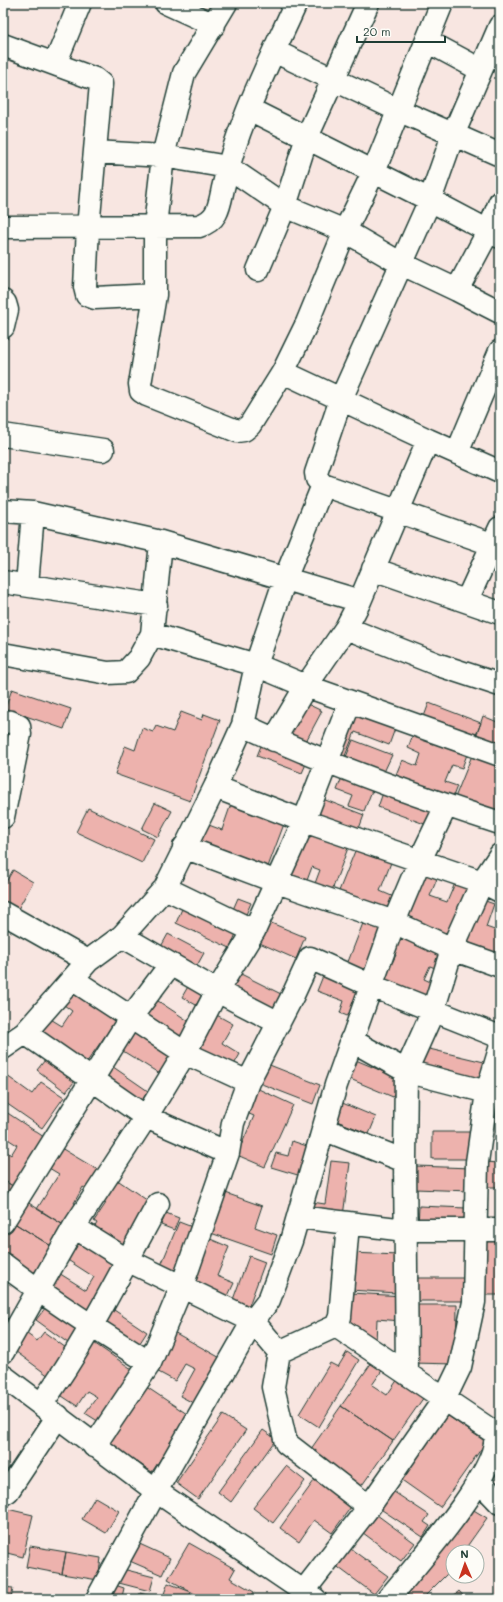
<svg xmlns="http://www.w3.org/2000/svg" width="503" height="1602" font-family="Mali,sans-serif">
	<style>
		.building { fill: #edb2ad; stroke: #1f3d34 }
		.lines { fill: none; stroke-linecap: round; stroke-linejoin: round }
		.minor-casing { stroke: #1f3d34; stroke-width: 25 }
		.tertiary-casing { stroke: #1f3d34; stroke-width: 25 }
		.minor { stroke: #fdfcf7; stroke-width: 22 }
		.tertiary { stroke: #fdfcf7; stroke-width: 22 }
	</style>
	<rect width="100%" height="100%" fill="#f8e6e1"/>
	<filter id="ink" filterUnits="userSpaceOnUse"><feTurbulence type="fractalNoise" baseFrequency=".025" numOctaves="2"/><feDisplacementMap in="SourceGraphic" scale="8" xChannelSelector="R" yChannelSelector="G"/><feConvolveMatrix kernelMatrix="1 2 1 2 8 2 1 2 1" color-interpolation-filters="sRGB"/></filter>
	<g filter="url(#ink)">
		<!-- building -->
		<path class="building" d="M12,689l59,20 -7,20 -59,-20z
			M301,701l21,10 -17,32 -20,-10z
			M429,703l52,20 -8,19 -51,-20z
			M349,707l47,19 -7,19 -34,-13 -11,26 -13,-6z
			M181,712l21,8 2,-6 16,6 -30,81 -75,-27 10,-28 10,4 7,-22 11,4 3,-6 17,6z
			M483,716l17,7v23l-24,-9z
			M415,729l54,20 -7,19 -10,-3 -7,17 12,4 -5,13 -57,-22 7,-17 15,6 4,-12 -13,-6z
			M264,738l46,17 -8,18 -45,-17z
			M353,740l39,15 -8,17 -38,-15z
			M475,748l25,10v60l-46,-18z
			M344,772l31,11 -11,28 -15,-5 4,-10 -16,-6z
			M385,787l53,18 -8,21 -52,-19z
			M315,796l49,19 -7,19 -49,-19z
			M155,803l17,8 -14,26 -16,-8z
			M231,804l53,20 -18,48 -74,-28 9,-22 21,8z
			M88,808l66,31 -12,24 -66,-31z
			M303,830l45,18 -17,45 -17,-7 6,-16 -8,-3 -6,16 -21,-8z
			M357,846l35,14 -12,31 21,9 -7,19 -57,-23z
			M420,867l19,7 -9,22 17,6 9,-21 15,6 -22,54 -51,-21z
			M13,870l20,12 -15,27 -15,-9v-13z
			M238,898l13,5 -7,16 -13,-5z
			M477,898l17,6 -8,23 14,5v30l-41,-15z
			M184,904l54,25 -8,19 -54,-25z
			M365,918l20,7 -19,50 -20,-8z
			M264,920l41,17 -9,22 -41,-18z
			M395,931l53,21 -8,18 -10,-4 -6,13 11,5 -7,18 -53,-21 9,-22 8,4 4,-8 -9,-4z
			M168,934l36,19 -10,18 -36,-19z
			M231,969l54,27 -10,21 -55,-28z
			M325,971l39,15 -12,32 -12,-5 4,-12 -27,-10z
			M190,983l15,8 -9,14 -14,-8z
			M76,987l43,29 -37,53 -47,-32 14,-19 13,8 10,-15 -8,-6z
			M152,997l44,29 -11,17 -44,-29z
			M213,1013l20,11 -11,19 18,11 -9,16 -38,-21z
			M129,1029l42,25 -11,20 -42,-26z
			M421,1047l63,15 -4,20 -64,-15z
			M49,1055l29,22 -12,15 -29,-22z
			M351,1058l50,21 -8,18 -50,-21z
			M106,1062l42,29 -12,18 -42,-29z
			M267,1064l53,21 -7,19 -54,-21z
			M3,1073l29,21 9,-12 23,15 -22,31 -39,-27z
			M252,1086l41,19 -28,62 -28,-12 17,-39 -12,-5z
			M340,1102l36,15 -7,17 -37,-15z
			M3,1110l44,29 -31,49 -13,-8v-31l8,6 6,-10 -14,-9z
			M432,1132h41v27h-41z
			M495,1134h5v19h-5z
			M292,1141l18,6 -9,29 -30,-9 5,-14 12,3z
			M56,1145l47,28 -11,19 -9,-5 -9,16 8,5 -12,21 -33,-20 22,-35 -15,-9z
			M331,1161l19,2 -7,53 -32,-4 1,-10 13,2z
			M484,1162l16,1v24h-17z
			M416,1166l55,2 -1,23 -55,-2z
			M116,1179l38,26 -31,45 -30,-20 4,-7 -3,-2 12,-18 -4,-3z
			M3,1180l13,8 -13,20z
			M220,1191l42,15 -7,21 22,8 -6,19 -66,-23z
			M24,1200l46,29 -14,20 -45,-28z
			M497,1202h3v22h-2z
			M419,1206l47,2v21l-48,-2z
			M166,1213l13,5 -5,12 -13,-5z
			M11,1221l45,28 -20,31 -33,-22v-25z
			M179,1222l21,8 -20,49 -21,-9z
			M478,1237h22v58h-22z
			M76,1238l45,30 -33,50 -45,-29 11,-19 32,20 8,-13 -31,-20z
			M208,1238l21,9 -12,29 17,7 -8,17 -38,-16z
			M352,1253l46,2 -2,38 -46,-3z
			M249,1256l16,6 -18,49 -16,-6z
			M409,1278h56v23h-56z
			M351,1293l52,3 -2,25 -24,-2 -1,24 -27,-11z
			M49,1303l32,23 -13,17 -32,-23z
			M411,1305h46l-1,59 -45,-1z
			M108,1306l39,26 -13,20 -39,-27z
			M3,1316l9,5 -9,16z
			M20,1329l17,12 7,-9 29,21 -20,26 -45,-33z
			M172,1331l52,29 -25,46 -19,-10 15,-27 -10,-5 -10,17 -24,-13z
			M91,1341l48,33 -35,51 -19,-12 12,-16 -10,-6 -10,15 -21,-14z
			M347,1352l12,8 -40,67 -20,-13 31,-51 8,4z
			M372,1362l11,7 -11,16 15,10 11,-16 26,18 -31,44 -52,-35z
			M145,1386l48,32 -18,19 -23,35 -45,-30z
			M341,1406l52,35 -35,50 -52,-35z
			M442,1412l44,30 -46,65 -44,-31z
			M223,1415l23,15 -48,69 -22,-16z
			M263,1430l13,9 -45,63 -13,-10z
			M286,1466l19,15 -32,42 -20,-15z
			M319,1474l37,26 -24,33 -18,-13 -15,22 -19,-14z
			M385,1486l44,29 -5,7 6,4 -7,11 -50,-33z
			M95,1497l24,14 -13,22 -24,-14z
			M467,1506l20,12 -24,34h-10v14l-3,5 -28,28h-33z
			M3,1508l30,7 -10,42 -20,-5z
			M369,1509l46,34 -14,18 -46,-34z
			M133,1541l37,17 -8,17 -37,-16z
			M189,1543l46,26 -5,9 24,14 -4,7h-46l-36,-20z
			M344,1544l44,32 -14,18 -43,-32z
			M30,1546l36,6 -4,22 -36,-7z
			M66,1552l35,6 -3,22 -36,-6z
			M119,1568l35,9 -4,14 -35,-9z
			M168,1583l23,9 -3,7h-26z
			M112,1584l12,4 -2,9 7,2h-21z
			M3,1587l10,1 -2,11h-8z
			M459,1591l7,8h-16z
			M140,1593l18,5v1h-19z"/>
		<g class="lines">
			<!-- minor casing -->
			<g class="minor-casing">
				<path id="minor" d="M166,3l48,22
					M226,3l-42,70 -21,83 -8,70v69l-15,89 1,7 6,4 90,36 7,-1 6,-5 33,-53 24,-49 38,-92 29,-60 68,-168
					M500,26l-47,109 -23,65 -89,199 -25,74 1,6 6,6 177,62
					M427,41l54,29
					M3,45l92,34 6,5 -13,144 -3,59 2,8 8,3 60,-3
					M274,51l124,59 102,45
					M55,64l25,-61
					M249,109l181,91 70,37
					M95,152l68,4 65,11 57,39 60,25 55,32 57,27 43,22
					M3,227l196,-1c19,-6 20,-19 24,-38 14,-64 46,-125 73,-185
					M258,270l27,-64 22,-69 61,-134
					M457,290l31,-58 12,-30
					M3,301l2,2 2,7 -4,17
					M283,372l145,68
					M3,435l100,15
					M457,453l43,-102
					M323,485l-38,94 -29,86 -13,60c83,39 170,70 257,98
					M3,511l30,2 128,29 199,59
					M161,542l-9,92 104,31 50,21 194,69
					M373,569l127,44
					M3,582l153,23
					M27,585l6,-72
					M467,600l33,-72
					M346,628l93,37 61,20
					M3,654l105,19 18,-1 13,-14 13,-24
					M3,721l8,1 8,4 1,8 -17,83
					M274,740l32,-54 40,-58 14,-27 68,-161 72,32
					M215,787l89,34 178,61 18,9
					M184,847l93,35 117,40 58,27 48,17
					M165,888l89,43
					M3,913l85,48
					M122,936l95,55 62,32
					M72,979l113,74 63,29
					M25,1033l121,84 82,36 5,-30 15,-41 45,-87 17,-37 62,28 128,51
					M351,1040l55,31 81,21
					M3,1048l22,-15 63,-72 34,-25 43,-48 50,-101 28,-62
					M323,1129l82,32
					M299,1217l106,13h95
					M3,1222l128,-205 39,-52
					M74,1227l53,33 126,61 26,31 -6,35 13,56 83,64
					M3,1264c47,36 97,68 147,99
					M336,1326l159,107c7,37 -82,136 -107,166
					M3,1352l71,-125 72,-110 39,-64 32,-62 37,-60 50,-110 46,-119
					M279,1352l57,-26 4,-9 8,-93
					M407,1374l-2,-213 1,-90 27,-60 19,-62 30,-67 18,-27
					M42,1403c45,-62 79,-132 116,-199
					M94,1446l56,-83 32,-77 46,-133
					M479,1481l21,22
					M3,1494l5,-3 50,-75
					M303,1592l66,-85 76,-109 15,-31 14,-65 3,-140 10,-70 13,-43
					M97,1599l59,-108 97,-170 16,-21 22,-59 45,-156 58,-163 26,-62 26,-54"/>
			</g>
			<!-- tertiary casing -->
			<g class="tertiary-casing">
				<path id="tertiary" d="M3,1376l153,115 159,108"/>
			</g>
			<!-- minor -->
			<use href="#minor" class="minor"/>
			<!-- tertiary -->
			<use href="#tertiary" class="tertiary"/>
		</g>
	</g>
	<!-- margin -->
	<rect width="503" height="1602" fill="none" stroke="#fdfcf7" stroke-width="16"/>
	<rect x="8" y="8" width="487" height="1586" fill="none" stroke="#1f3d34" stroke-width="1.5" filter="url(#ink)"/>
	<!-- north arrow -->
	<g transform="translate(465 1564) rotate(358)"><circle r="19" fill="#fdfcf7" stroke="#a4b0a9"/>
	<path d="M0-3L7 15L0 10L-7 15Z" fill="#c8321e"/>
	<text y="-6" font-size="11" font-weight="bold" text-anchor="middle" fill="#1f3d34">N</text>
	</g>
	<!-- scale -->
	<path d="M357 36v6h88v-6" fill="none" stroke="#1f3d34" stroke-width="2"/>
	<text x="363" y="36" font-size="12" fill="#1f3d34" stroke="#fdfcf7" stroke-width="3" paint-order="stroke">20 m</text>
</svg>
